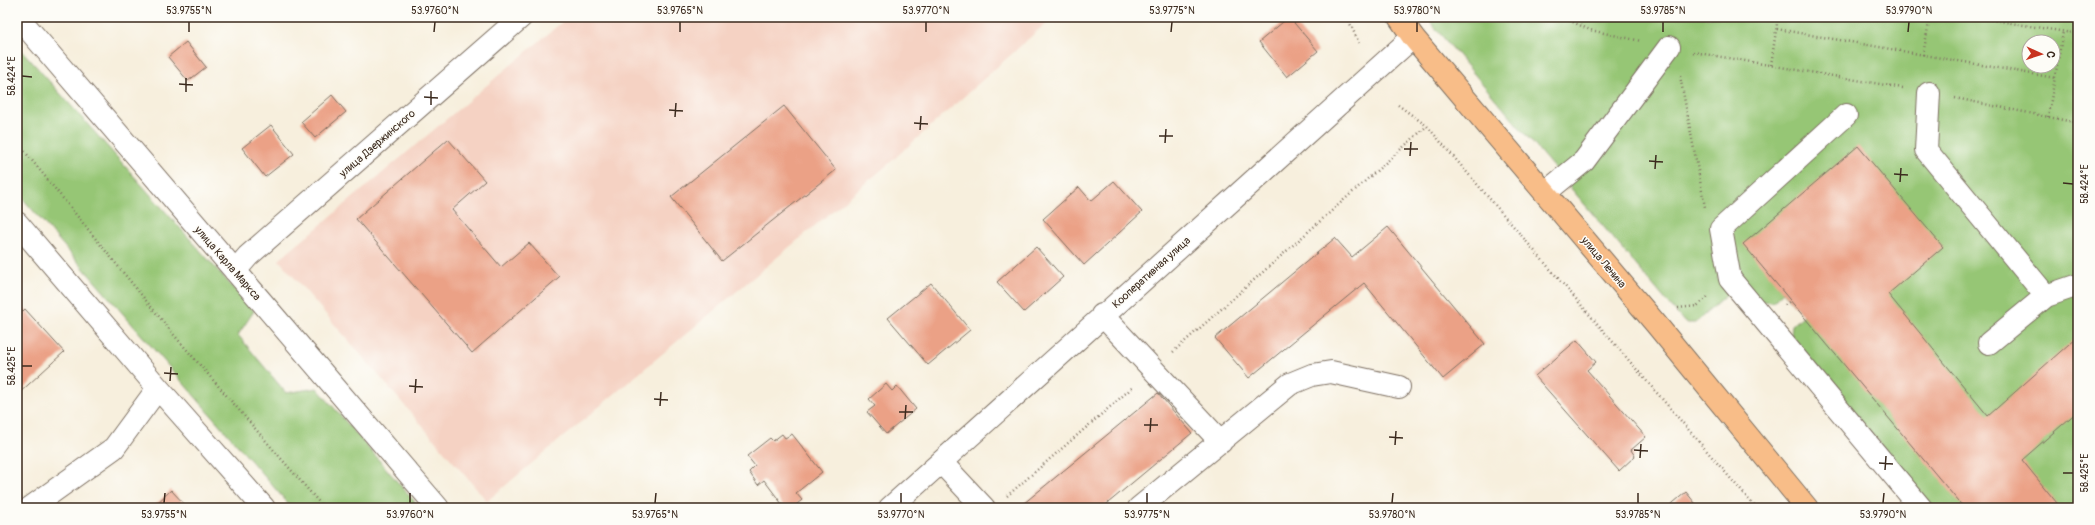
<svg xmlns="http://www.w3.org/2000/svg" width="2095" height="525" font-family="Pangolin,sans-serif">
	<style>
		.built { fill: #f5d2c3 }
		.green { fill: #96c675; stroke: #68784a; fill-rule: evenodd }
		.building { fill: #eba186 }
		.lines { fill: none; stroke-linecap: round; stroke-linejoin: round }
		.minor-casing { stroke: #7d6f61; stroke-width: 24 }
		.major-casing { stroke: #7d6f61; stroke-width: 24 }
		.path { stroke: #7d6f61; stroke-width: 2.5; stroke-dasharray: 1 3; stroke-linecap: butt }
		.minor { stroke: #fff; stroke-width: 22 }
		.major { stroke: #f8bd88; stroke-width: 22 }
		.ticks { fill: none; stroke: #3b2a1e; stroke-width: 1.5 }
		.labels { text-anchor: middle; stroke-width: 3; stroke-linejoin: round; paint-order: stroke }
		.street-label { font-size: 11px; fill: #3b2a1e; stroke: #fdfcf7 }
		.neatline { fill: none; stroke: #3b2a1e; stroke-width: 1.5 }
		.ticks-label { font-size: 10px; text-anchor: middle; fill: #3b2a1e }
	</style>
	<rect width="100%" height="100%" fill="#fdfcf7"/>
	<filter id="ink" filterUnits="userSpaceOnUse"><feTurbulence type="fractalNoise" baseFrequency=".025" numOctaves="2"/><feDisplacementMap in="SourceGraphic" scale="8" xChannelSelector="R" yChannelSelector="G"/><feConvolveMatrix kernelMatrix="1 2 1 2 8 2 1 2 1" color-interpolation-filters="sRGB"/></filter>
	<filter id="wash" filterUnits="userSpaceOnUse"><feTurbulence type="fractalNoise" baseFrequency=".012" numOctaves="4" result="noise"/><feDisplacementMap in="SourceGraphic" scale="16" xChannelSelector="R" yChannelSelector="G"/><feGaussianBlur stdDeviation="0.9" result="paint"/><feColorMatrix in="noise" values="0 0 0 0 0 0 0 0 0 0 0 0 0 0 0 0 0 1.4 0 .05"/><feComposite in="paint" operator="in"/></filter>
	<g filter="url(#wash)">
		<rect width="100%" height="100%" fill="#f7efdd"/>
		<!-- built -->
		<path class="built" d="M568,17h485l-167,149 -399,335 -208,-241z"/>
		<!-- green -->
		<path class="green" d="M1426,17h652v491h-146l-141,-173 1,-10 11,-10 -20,-23 -10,10 -13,-1 -16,-20 -7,-21 -20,17 13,15 -35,31h-10zM2029,42h24v24h-24z
			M17,45l237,266 -16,24 48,58 31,-5 103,120h-128l-275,-316z"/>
		<g id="blocks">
			<!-- building -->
			<path class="building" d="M1289,17l29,34 -31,26 -28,-35z
				M186,42l20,25 -18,14 -20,-24z
				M332,95l14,17 -31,26 -14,-16z
				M784,106l52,64 -114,91 -51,-64z
				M271,125l23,29 -29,23 -23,-29z
				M448,139l37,42 -33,29 49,57 28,-24 30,34 -87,76 -116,-134z
				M1858,146l85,101 -55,47 100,122 90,-80v75l-56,49 39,48h-97l-221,-264z
				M1114,181l28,31 -58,53 -41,-46 36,-32 12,14z
				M1388,227l97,117 -42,35 -79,-96 -115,95 -34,-40 120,-100 17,19z
				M1036,247l27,30 -39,35 -27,-30z
				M931,283l39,47 -42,35 -40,-47z
				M25,309l39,43 -47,43v-78z
				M1577,340l19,22 -9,8 59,67 -15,13 4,6 -16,15 -84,-95z
				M886,384l6,7 5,-5 19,23 -30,25 -19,-22 8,-6 -6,-7z
				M1158,393l34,40 -90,75h-76l-3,-4z
				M782,434l3,4 7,-4 30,38 -26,21 6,7 -10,8h-7l-21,-28 -6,5 -9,-13 6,-6 -8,-10 23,-18 3,3z
				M171,490l17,18h-36z
				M1686,492l13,16h-32z"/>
		</g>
	</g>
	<g filter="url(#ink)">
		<use href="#blocks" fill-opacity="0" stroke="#7d6f61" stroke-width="1"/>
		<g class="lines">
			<!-- minor casing -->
			<g class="minor-casing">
				<path id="minor" d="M18,17l420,491
					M1929,93l-3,57 120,146
					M1846,115l-125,114 9,50 191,229
					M1546,192l38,-31 85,-114
					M17,223l141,165 106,120
					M235,271l13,-15 273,-239
					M1102,315l119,127
					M1989,343l57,-47 32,-11
					M941,462l43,46
					M30,508l84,-60 44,-60
					M890,508l523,-471
					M1139,508l151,-124 22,-9 19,-3 68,15"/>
			</g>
			<!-- major casing -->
			<g class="major-casing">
				<path id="major" d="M1399,17l14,20 243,287 151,184"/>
			</g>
			<!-- path -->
			<path class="path" d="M1347,17l12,26
				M1562,17l28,13 51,11
				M1975,17l103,17
				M1777,29l278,49
				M1693,52l210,36
				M1923,55l7,-38
				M1771,65l7,-48
				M1680,76l25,131
				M1955,98l123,25
				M1398,105l29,21 329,382
				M2048,117l15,-85
				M17,142l157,193 150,173
				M1785,305l5,-4
				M1678,308l19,-2 12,-10
				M1173,352l254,-226
				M1007,496l126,-109"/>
			<!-- minor -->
			<use href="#minor" class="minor"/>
			<!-- major -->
			<use href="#major" class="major"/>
		</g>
	</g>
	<!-- ticks -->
	<path class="ticks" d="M189,32v-10M434,32l1,-10M680,32v-10M926,32v-10M1171,32l1,-10M1417,32v-10M1663,32v-10M1908,32l1,-10M22,76l10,1M179,84l14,1M186,92v-14M424,97l14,1M431,105v-14M669,110l14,1M675,117l1,-14M914,123l14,1M920,130l1,-14M1159,136h14M1165,143l1,-14M1404,149h14M1410,156l1,-14M1649,161l14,1M1655,169l1,-14M1894,174l14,1M1900,182l1,-14M2063,183l10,1M22,366h10M164,373l14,1M170,381l1,-14M409,386l14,1M415,393l1,-14M654,399l14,1M660,406l1,-14M899,412h14M905,419l1,-14M1144,425h14M1150,432l1,-14M1389,437l14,1M1395,445l1,-14M1634,450l14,1M1640,458l1,-14M1879,463l14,1M1885,470l1,-14M2063,473h10M164,503l1,-10M410,503v-10M655,503l1,-10M901,503v-10M1147,503v-10M1392,503l1,-10M1638,503v-10M1883,503l1,-10"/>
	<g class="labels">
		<!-- street labels -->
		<g class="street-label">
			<text transform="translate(377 143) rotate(-41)" y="4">улица Дзержинского</text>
			<text transform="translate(1604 262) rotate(50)" y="4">улица Ленина</text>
			<text transform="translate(228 263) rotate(49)" y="4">улица Карла Маркса</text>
			<text transform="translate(1151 272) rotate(-42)" y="4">Кооперативная улица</text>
		</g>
	</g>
	<!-- margin -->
	<rect width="2095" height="525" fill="none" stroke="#fdfcf7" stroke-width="44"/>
	<!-- north arrow -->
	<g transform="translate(2041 54) rotate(93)"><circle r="19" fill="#fdfcf7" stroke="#afa8a0"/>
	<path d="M0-3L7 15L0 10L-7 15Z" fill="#c8321e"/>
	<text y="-6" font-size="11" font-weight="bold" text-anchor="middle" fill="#3b2a1e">С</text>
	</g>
	<rect x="22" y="22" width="2051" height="481" class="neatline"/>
	<g class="ticks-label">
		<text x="189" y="14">53.9755°N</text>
		<text x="435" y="14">53.9760°N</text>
		<text x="680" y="14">53.9765°N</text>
		<text x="926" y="14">53.9770°N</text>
		<text x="1172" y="14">53.9775°N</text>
		<text x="1417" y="14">53.9780°N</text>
		<text x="1663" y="14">53.9785°N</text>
		<text x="1909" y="14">53.9790°N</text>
		<text transform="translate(11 76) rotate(-90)" y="4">58.424°E</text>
		<text transform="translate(2084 184) rotate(-90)" y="4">58.424°E</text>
		<text transform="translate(11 366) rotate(-90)" y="4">58.425°E</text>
		<text transform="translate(2084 473) rotate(-90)" y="4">58.425°E</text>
		<text x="164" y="518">53.9755°N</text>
		<text x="410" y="518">53.9760°N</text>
		<text x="655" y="518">53.9765°N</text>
		<text x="901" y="518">53.9770°N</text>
		<text x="1147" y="518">53.9775°N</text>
		<text x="1392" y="518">53.9780°N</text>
		<text x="1638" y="518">53.9785°N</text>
		<text x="1883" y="518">53.9790°N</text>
	</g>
</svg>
